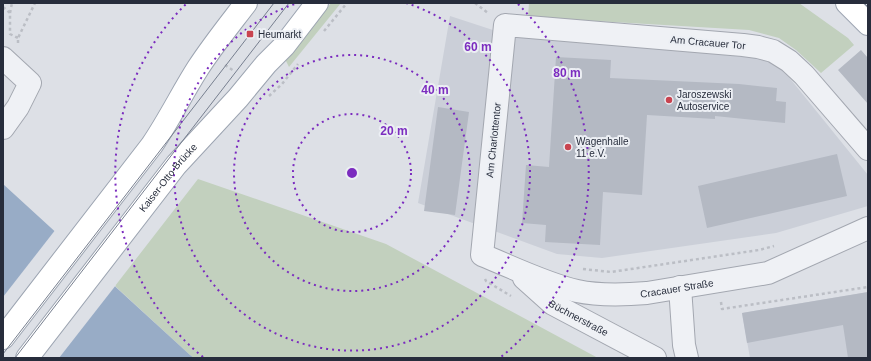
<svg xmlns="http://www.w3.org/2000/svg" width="871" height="361" font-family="Arial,sans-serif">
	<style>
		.built { fill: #cbcfd8 }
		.green { fill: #c2d0be }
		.water { fill: #98acc6 }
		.pier { fill: #dde0e6 }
		.building { fill: #b4b9c3 }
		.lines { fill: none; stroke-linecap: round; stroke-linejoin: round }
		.minor-casing { stroke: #a3a7b0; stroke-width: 24 }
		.major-casing { stroke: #9ca4b1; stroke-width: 24 }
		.path { stroke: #bbbec5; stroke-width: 2.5; stroke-dasharray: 3 3; stroke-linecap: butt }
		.minor { stroke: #eff1f5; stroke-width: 22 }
		.major { stroke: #fff; stroke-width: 22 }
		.tram { stroke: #777f8f; stroke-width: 1 }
		.ring { fill: none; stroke: #7b2cbf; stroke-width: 2; stroke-dasharray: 2 4 }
		.poi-dot { fill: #c94450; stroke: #eceff4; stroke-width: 1.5 }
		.labels { text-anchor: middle; stroke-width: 4; stroke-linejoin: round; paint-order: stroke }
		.poi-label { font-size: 10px; fill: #272d3c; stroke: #eceff4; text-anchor: start }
		.street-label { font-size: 10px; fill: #272d3c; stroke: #eceff4 }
		.centre { fill: #7b2cbf; stroke: #eceff4; stroke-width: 2 }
		.ring-label { font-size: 12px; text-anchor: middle; font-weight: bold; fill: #7b2cbf; stroke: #eceff4; stroke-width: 4; stroke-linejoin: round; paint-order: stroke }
	</style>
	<rect width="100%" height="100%" fill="#dde0e6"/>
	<!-- built -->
	<path class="built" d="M450,16l49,16 276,28 93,115v31l-92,27 -174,25 -45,-4 -139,-51z
		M868,292v66h-118l-8,-45z"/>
	<!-- green -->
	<path class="green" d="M331,3h10l-52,64 -4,-8 12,-12z
		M529,3h270l49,35 6,7 -33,28 -25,-23 -17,-12 -30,-8 -221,-13z
		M198,179l188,65 212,114h-404l-4,-3 -75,-69z"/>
	<!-- water -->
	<path class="water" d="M3,184l187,171 4,3h-191z"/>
	<!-- pier -->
	<path class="pier" d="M56,229l60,56 -57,73h-56v-61z"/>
	<!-- building -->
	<path class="building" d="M861,50l7,8v46l-30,-34z
		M556,57l55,3 -1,18 129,6 38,4 -1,13 10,1 -1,21 -70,-7v3l-68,-4 -5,80 -39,-3 -3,53 -55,-3 1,-17 -24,-2 4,-58 23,2z
		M438,107l31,5 -14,103 -31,-4z
		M837,154l10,42 -140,32 -9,-42z
		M868,292v66h-20l-5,-33 -96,18 -5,-30z"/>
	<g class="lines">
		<!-- minor casing -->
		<g class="minor-casing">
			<g id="minor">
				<path d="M3,58l27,25 -12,24 -15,21"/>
				<path id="s1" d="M868,149l-64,-74 -15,-14 -16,-10 -15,-4 -15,-2 -238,-20 -23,230c30,12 64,29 95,36 23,5 46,4 70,2l121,-20 100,-45"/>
				<path id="s2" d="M524,278l29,26 102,54"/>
				<path d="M680,287l4,58 3,13"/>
			</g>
		</g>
		<!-- major casing -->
		<g class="major-casing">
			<g id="major">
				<path d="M847,3l21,21"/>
				<path d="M3,338l149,-193c17,-25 30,-52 46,-77 15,-23 32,-44 48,-65"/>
				<path id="s3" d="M27,358l149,-193 62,-67 28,-34 18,-18 33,-43"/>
			</g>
		</g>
		<!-- path -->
		<path class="path" d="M475,3l13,10
			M3,7l7,6v21l8,4
			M10,13l2,-10
			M324,31l23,-28
			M18,43v-5l17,-35
			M225,65l9,6
			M269,96l13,-12 16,-20
			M583,269l28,3 148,-22 15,-4
			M485,279l1,2 25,15
			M721,302l1,7 146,-22"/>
		<!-- minor -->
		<use href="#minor" class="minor"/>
		<!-- major -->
		<use href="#major" class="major"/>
		<!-- tram -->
		<path class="tram" d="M864,3l4,4
			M3,354l271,-351
			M15,358l274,-355"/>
	</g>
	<!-- distance rings -->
	<g class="ring">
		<circle cx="352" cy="173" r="59"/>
		<circle cx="352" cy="173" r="118"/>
		<path d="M406 3A178 178 0 1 1 298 3"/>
		<path d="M203 357A237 237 0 0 1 186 4M518 4A237 237 0 0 1 501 357"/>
	</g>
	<!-- markers -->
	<g class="poi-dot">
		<rect x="246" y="30" width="8" height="8" rx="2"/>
		<circle cx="669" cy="100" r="4"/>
		<circle cx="568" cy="147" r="4"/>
	</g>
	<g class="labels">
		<!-- poi labels -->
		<g class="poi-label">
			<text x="258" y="38">Heumarkt</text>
			<text x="677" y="98">Jaroszewski<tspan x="677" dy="12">Autoservice</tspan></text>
			<text x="576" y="145">Wagenhalle<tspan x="576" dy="12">11 e.V.</tspan></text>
		</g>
		<!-- street labels -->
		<g class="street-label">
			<text transform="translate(708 42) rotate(5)" y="4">Am Cracauer Tor</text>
			<text transform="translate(493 140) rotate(-84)" y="4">Am Charlottentor</text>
			<text dy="4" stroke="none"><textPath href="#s3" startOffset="229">Kaiser-Otto-Brücke</textPath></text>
			<text dy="4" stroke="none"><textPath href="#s1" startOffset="840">Cracauer Straße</textPath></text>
			<text dy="4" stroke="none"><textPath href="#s2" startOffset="68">Büchnerstraße</textPath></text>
		</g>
	</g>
	<circle cx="352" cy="173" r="6" class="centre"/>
	<g class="ring-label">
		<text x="478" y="51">60 m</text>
		<text x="567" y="77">80 m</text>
		<text x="435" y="94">40 m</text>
		<text x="394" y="135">20 m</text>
	</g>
	<!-- border -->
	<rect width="871" height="361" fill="none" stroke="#272d3c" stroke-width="8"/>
</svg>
